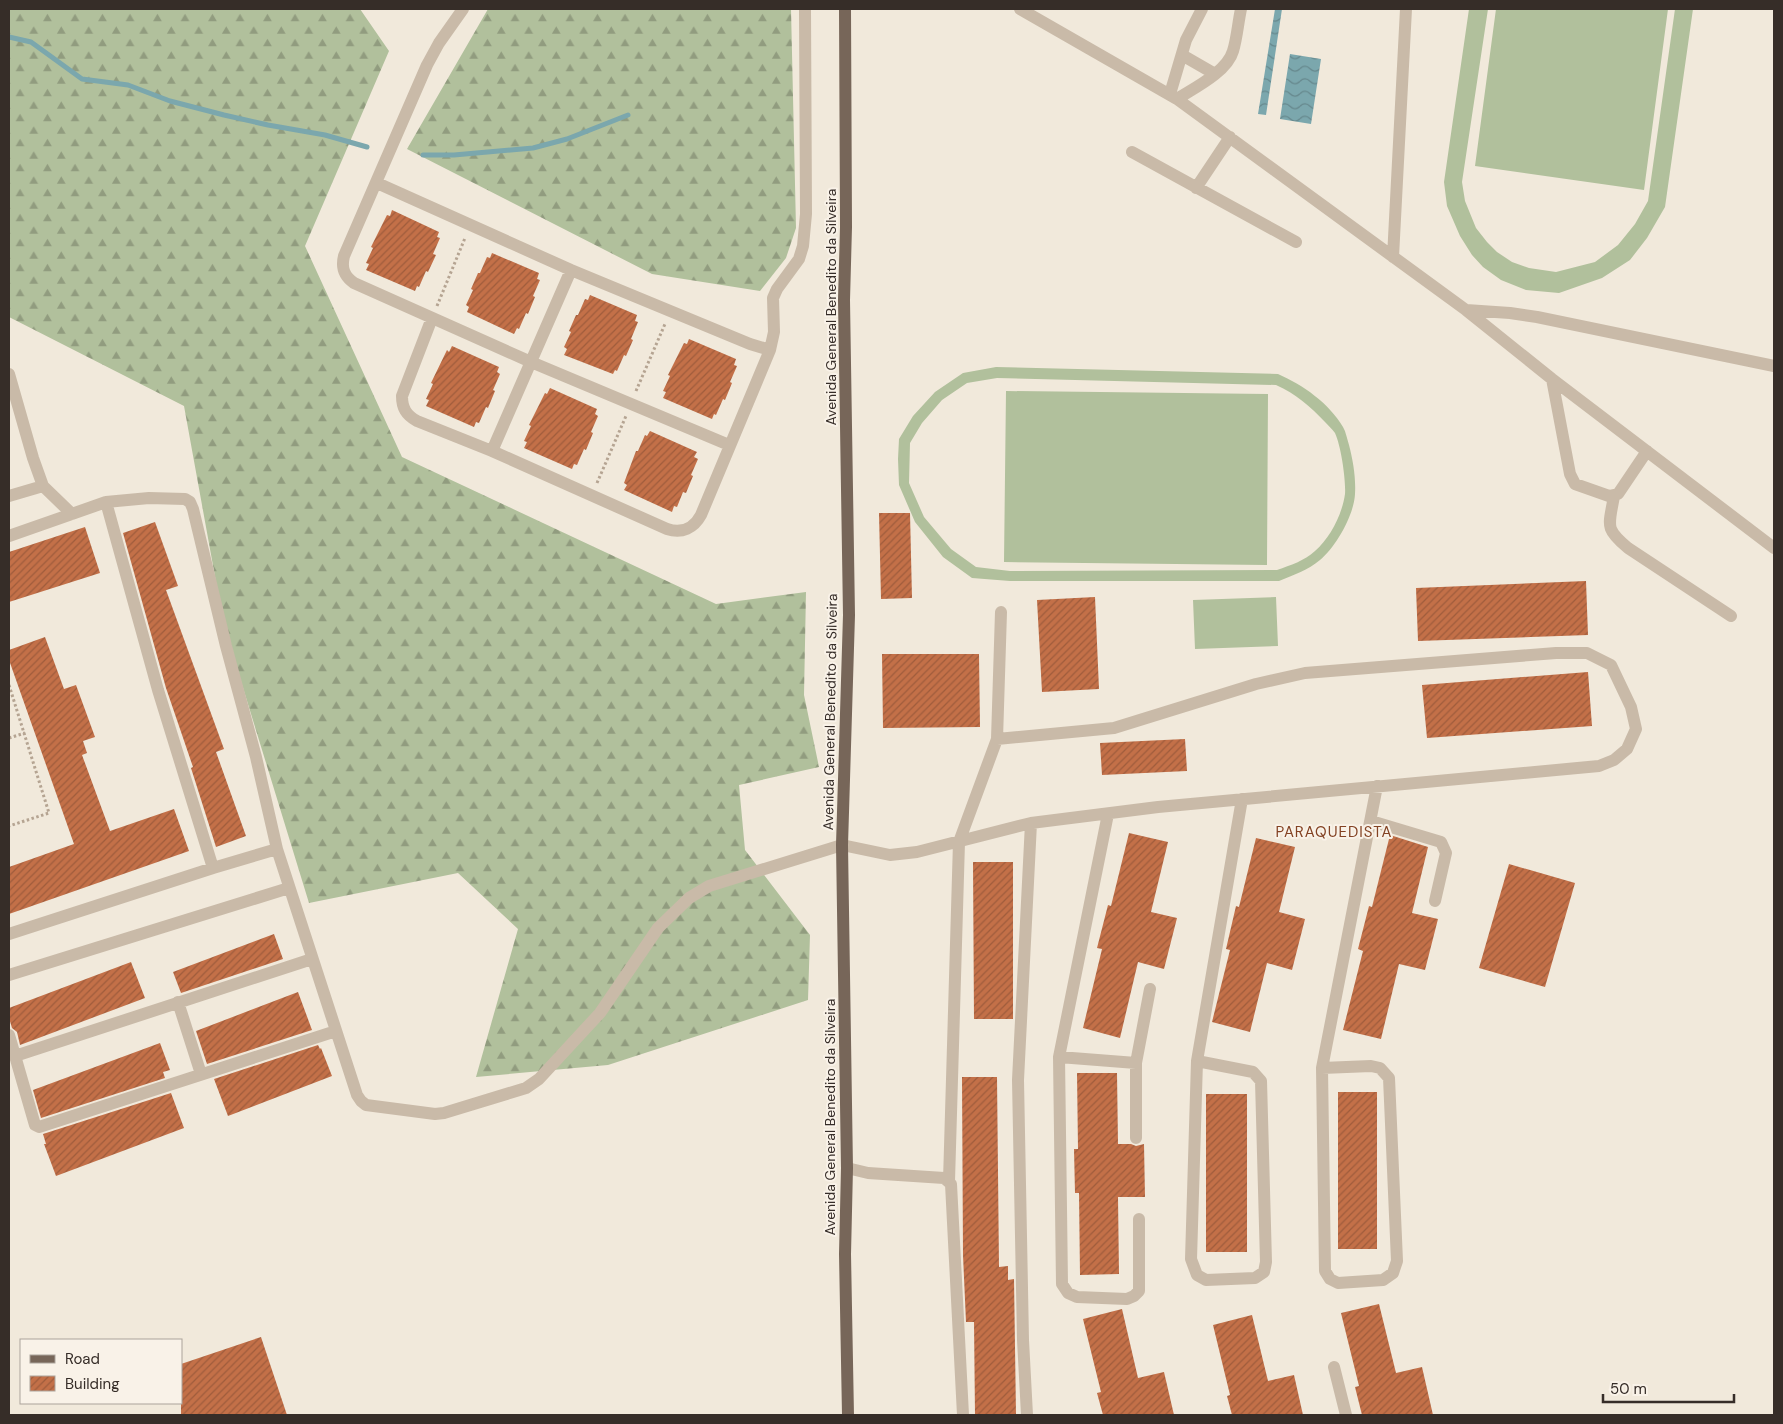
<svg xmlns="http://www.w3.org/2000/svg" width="1783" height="1424" font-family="'DM Sans',sans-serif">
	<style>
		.grass { fill: #b1c09c; fill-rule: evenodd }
		.forest { fill: url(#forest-firs) }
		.water { fill: url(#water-waves) }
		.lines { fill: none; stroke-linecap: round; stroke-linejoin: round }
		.stream { stroke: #7ba7ad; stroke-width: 5 }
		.building { fill: url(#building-hatch) }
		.path { stroke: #b5a492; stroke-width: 3; stroke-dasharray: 2.5 2.5; stroke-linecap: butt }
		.minor { stroke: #c9baa8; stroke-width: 12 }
		.major { stroke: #776659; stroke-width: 12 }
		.labels { text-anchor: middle; stroke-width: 4; stroke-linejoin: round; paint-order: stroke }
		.street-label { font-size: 14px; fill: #362d28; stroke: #f9f2e8 }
		.neighbourhood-label { font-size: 15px; letter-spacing: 1px; fill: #834223; stroke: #f9f2e8 }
	</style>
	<defs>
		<pattern id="forest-firs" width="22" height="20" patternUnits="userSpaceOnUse" patternTransform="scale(1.25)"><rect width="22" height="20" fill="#b1c09c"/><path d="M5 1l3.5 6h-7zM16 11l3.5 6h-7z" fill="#919c7f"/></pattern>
		<pattern id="water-waves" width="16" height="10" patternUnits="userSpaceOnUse" patternTransform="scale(1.25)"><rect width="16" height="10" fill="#7ba7ad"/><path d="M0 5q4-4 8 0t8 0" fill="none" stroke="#66888d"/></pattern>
		<pattern id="building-hatch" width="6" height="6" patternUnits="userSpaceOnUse" patternTransform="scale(1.25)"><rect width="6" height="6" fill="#c37048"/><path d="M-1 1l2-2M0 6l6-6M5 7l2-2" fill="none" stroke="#9f5c3c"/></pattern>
	</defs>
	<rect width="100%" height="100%" fill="#f1e9db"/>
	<!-- grass -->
	<path class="grass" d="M1469,9h19l-26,173 3,19 11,27 11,14 10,10 15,10 17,6 27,4 39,-10 23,-17 17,-21 13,-23 27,-192h18l-28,198 -18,31 -17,22 -28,18 -43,15 -33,-3 -25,-10 -18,-13 -11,-12 -12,-19 -13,-30 -3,-24z
		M1496,9h172l-24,181 -169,-24z
		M996,367l282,7c25,11 51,29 65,53 3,5 4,12 6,18 4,15 7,33 6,49 -1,21 -19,53 -35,66 -12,10 -26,15 -41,21h-269l-38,-3 -29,-21 -28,-35 -16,-37 -1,-26 1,-20 14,-23 22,-24 28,-19zM997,378l279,7c20,9 34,21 49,37 3,3 7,7 10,11 6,13 11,47 10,61 -3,21 -15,44 -30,57 -11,10 -24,14 -38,19l-267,1 -34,-4 -25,-18 -27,-32 -15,-34 1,-40 12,-20 20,-23 25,-17z
		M1006,391l262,3 -1,171 -263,-3z
		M1276,597l2,49 -83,3 -2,-49z"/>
	<!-- forest -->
	<path class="forest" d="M9,9h351l29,42 -84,195 97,211 314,147 90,-12 -2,103 15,72 -80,18 6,65 65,85 -2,65 -200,65 -132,12 42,-148 -60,-56 -149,30 -85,-277 -40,-220 -175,-89z
		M488,9h303l5,219 -10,30 -26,33 -108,-17 -245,-125z"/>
	<!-- water -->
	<path class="water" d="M1275,9h7l-16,106 -8,-1z
		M1290,54l31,5 -10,65 -31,-5z"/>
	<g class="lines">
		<!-- stream -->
		<path class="stream" d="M9,37l22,5 51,37 46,6 42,16 54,14 44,10 57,10 42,12
			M423,155h31l79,-7 34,-9 61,-24"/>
	</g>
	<!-- building -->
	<path class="building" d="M392,210l47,22 -2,5 3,1 -7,16 3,1 -8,17 -2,-1 -7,16 -2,-1 -2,5 -49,-21 3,-6 -3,-1 7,-15 -2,-1 16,-32 3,1z
		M492,253l47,20 -2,6 3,1 -7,16 2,1 -7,17 -2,-1 -7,16 -2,-1 -3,6 -47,-22 2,-5 -3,-2 7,-15 -2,-1 7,-16h2l7,-16 3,1z
		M590,295l47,20 -2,6 3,1 -7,17 2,1 -7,16 -2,-1 -7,16 -2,-1 -2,4 -49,-19 3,-6 -3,-2 7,-15 -2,-1 7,-16h2l7,-16 3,1z
		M689,339l47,20 -2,6 3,1 -7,16 2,1 -7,17 -2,-1 -7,16 -2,-1 -2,5 -49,-21 3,-6 -3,-1 7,-15 -2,-1 16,-32 3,1z
		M452,346l47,21 -2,5 3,2 -7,16 2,1 -7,17 -2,-1 -7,16 -3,-1 -2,5 -48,-21 3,-6 -3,-1 7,-15 -2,-1 16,-33 2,2z
		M550,388l47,21 -2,5 3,2 -7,16 2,1 -7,17 -2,-1 -7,16 -3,-1 -2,5 -48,-21 3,-6 -3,-1 7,-15 -2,-1 16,-32 2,1z
		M650,431l47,21 -3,5 4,2 -7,16 2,1 -7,17 -3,-1 -6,15 -3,-1 -2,6 -48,-22 3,-5 -3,-2 12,-32h2l7,-16 2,1z
		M879,513h31l2,85 -31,1z
		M155,522l23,64 -12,4 58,159 -8,3 30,84 -30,11 -25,-79 2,-1 -27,-79 -43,-155z
		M85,527l15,46 -91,29v-50z
		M1586,581l2,54 -170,6 -2,-53z
		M1095,597l4,92 -57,3 -5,-92z
		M45,637l19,52 12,-4 19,52 -12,4 4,12 -5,2 28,76 64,-22 15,42 -180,63v-47l65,-23 -65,-184v-10z
		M882,654h97l1,73 -97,1z
		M1588,672l4,54 -165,12 -5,-53z
		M1185,739l2,32 -85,4 -2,-32z
		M1129,833l39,9 -17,70 26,6 -13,51 -26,-7 -18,76 -37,-10 19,-79 -5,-1 11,-43 3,1z
		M1390,835l38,12 -16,66 26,6 -13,51 -26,-6 -18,75 -38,-9 20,-79 -5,-2 11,-43 3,1z
		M1256,838l39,9 -16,65 26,7 -13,51 -25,-7 -17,69 -38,-10 18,-72 -4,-1 10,-43 3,1z
		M973,862h40v157h-39z
		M1509,864l66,19 -30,104 -66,-19z
		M274,934l9,25 -102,34 -8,-21z
		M131,962l14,36 -125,47 -3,-13 -5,-4 -3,-10v-10z
		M298,992l14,38 -105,34 -11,-33z
		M160,1043l10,27 -7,2 2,6 -124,40 -8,-28z
		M318,1045l2,4 1,-1 11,28 -104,40 -14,-37z
		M1077,1073h40l1,71h13l5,2 8,-2 1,53h-27l1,77 -39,1 -1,-82h-4l-1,-44h4z
		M962,1077h35l2,190 9,-1v14l6,-1 2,136h-41l-1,-93h-8l-3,-67z
		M1338,1092h39v157h-39z
		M171,1093l13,35 -128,48 -12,-32h2l-3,-10z
		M1206,1094h41v158h-41z
		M1379,1304l17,69 26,-6 11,48h-71l-7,-28 4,-1 -18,-73z
		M1122,1309l16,69 26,-6 10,43h-71l-6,-22 4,-1 -18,-73z
		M1252,1315l16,66 26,-6 9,40h-71l-5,-19 3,-1 -17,-70z
		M261,1337l26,78h-106v-51z"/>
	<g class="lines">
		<!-- path -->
		<path class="path" d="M437,306l28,-68
			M636,391l29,-67
			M597,483l29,-67
			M9,685l40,128 -40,13
			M9,738l16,-5"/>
		<!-- minor -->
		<path class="minor" d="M463,9l-24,34 -12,22 -83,191c-3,12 0,20 10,27l177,79 198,83
			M1020,9l157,90 289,211 86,69 222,169
			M1182,55l33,19
			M1170,94l16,-54 16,-31
			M1177,99c17,-11 50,-27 56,-48 4,-13 5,-28 8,-42
			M1132,152l164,90
			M377,183l194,87 179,74 20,6
			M1196,188l34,-51
			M1393,257l13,-248
			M1466,310l44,3 27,4 237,49
			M432,318l-30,78c0,12 4,19 15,25l75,30 175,78c15,5 27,-1 34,-14l69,-165 4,-18 -1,-34 4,-9 22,-30 4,-13 3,-32 -1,-205
			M9,374l24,84 10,28 29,28
			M1552,379l18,95 5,10 34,12 9,-2 29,-43
			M492,451l79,-181
			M9,496l34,-10
			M1614,496c-5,30 -10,32 14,52l103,68
			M106,502l43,-4 36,1 5,3 3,7 33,137 30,111 21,92 80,246 4,6 5,4 69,9 9,-1 82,-25 13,-9 61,-66 58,-85 31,-30 20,-12 133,-41 48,10 27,-3 114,-29 127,-16 441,-41 15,-6 13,-11 9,-20 -5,-22 -20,-42 -24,-12h-31l-251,20 -49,11 -142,44 -117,11
			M9,536l97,-34 52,188 55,178
			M1108,814l-49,243 3,227 6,9 9,4 50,2 7,-3 5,-5v-72
			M1371,821l70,21 5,11 -11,48
			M9,934l204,-66 64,-19
			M9,975l280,-87
			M178,1002l23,72
			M9,1035l26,90 4,2 297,-96
			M15,1056l297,-97
			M1059,1057l77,6
			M1197,1061l56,11 8,9 5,181 -2,10 -9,6 -49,2 -9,-5 -6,-16 6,-198 45,-262
			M1322,1068l49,-2 9,2 9,10 8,183 -4,12 -10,7 -45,3 -8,-4 -5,-8 -3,-203 55,-282
			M1136,1138v-75l14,-74
			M847,1168l21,5 76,5 7,6 12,231
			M949,1181l10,-339 38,-103 4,-127
			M1334,1367l12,48
			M1027,1415l-4,-75 -5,-260 13,-257"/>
		<!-- major -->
		<path class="major" d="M845,9l1,218 -2,73 5,315 -7,230 5,323 -2,86 3,161"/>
	</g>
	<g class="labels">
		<!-- street labels -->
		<g class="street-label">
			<text transform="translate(831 307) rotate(-90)" y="5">Avenida General Benedito da Silveira</text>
			<text transform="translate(830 712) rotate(-89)" y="5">Avenida General Benedito da Silveira</text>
			<text transform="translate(830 1117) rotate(-90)" y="5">Avenida General Benedito da Silveira</text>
		</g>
		<!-- neighbourhood labels -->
		<g class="neighbourhood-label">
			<text x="1334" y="837">PARAQUEDISTA</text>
		</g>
	</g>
	<!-- border -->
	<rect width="1783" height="1424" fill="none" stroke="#362d28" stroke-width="20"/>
	<!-- legend -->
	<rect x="20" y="1339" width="162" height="65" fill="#f9f2e8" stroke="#aba39b"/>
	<rect x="30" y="1355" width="25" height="8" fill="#776659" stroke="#aba39b"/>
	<text x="65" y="1364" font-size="15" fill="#362d28">Road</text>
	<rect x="30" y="1376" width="25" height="15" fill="url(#building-hatch)" stroke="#aba39b"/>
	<text x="65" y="1389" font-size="15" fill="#362d28">Building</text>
	<!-- scale -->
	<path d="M1603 1394v8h131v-8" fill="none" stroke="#362d28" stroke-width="2.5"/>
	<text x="1610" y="1394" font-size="15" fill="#362d28" stroke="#f9f2e8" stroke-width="4" paint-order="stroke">50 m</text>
</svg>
